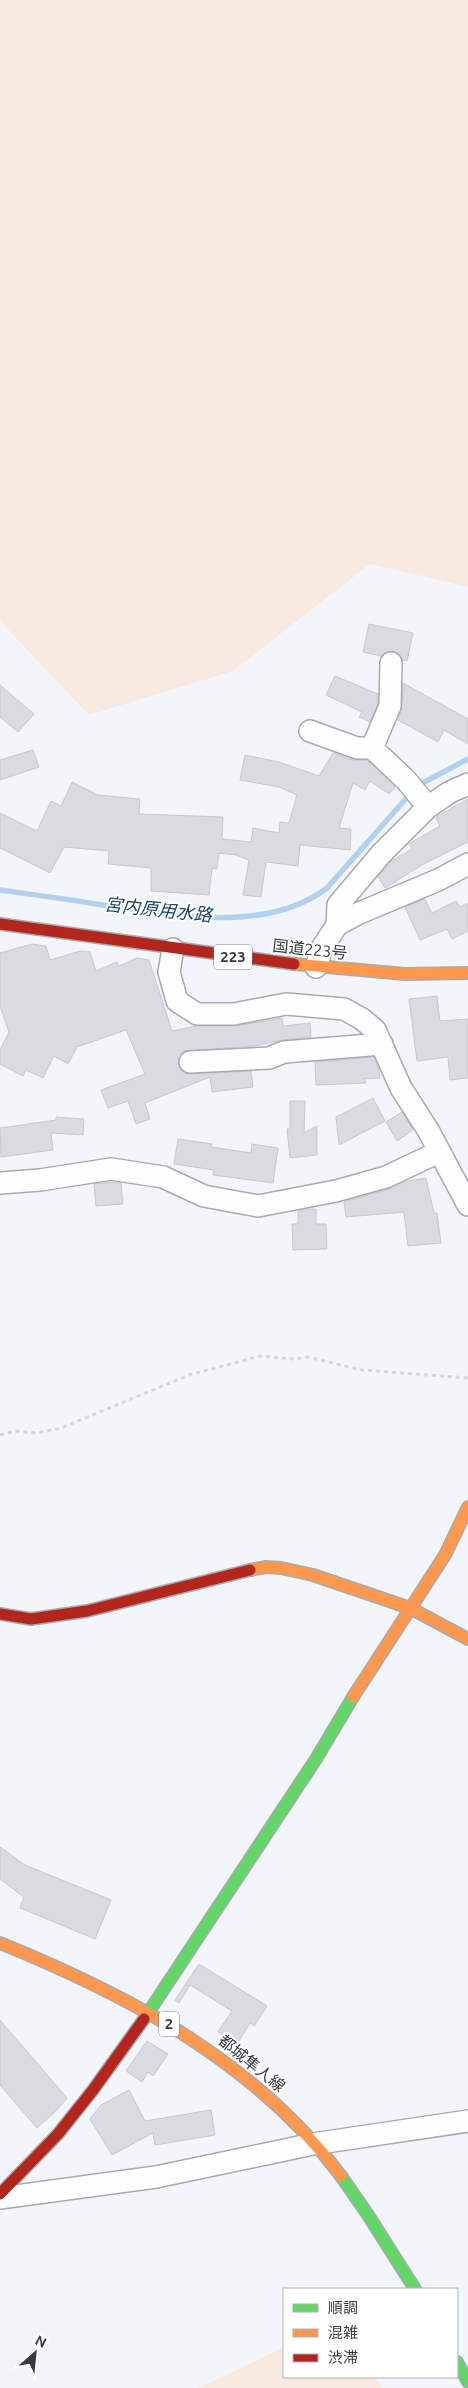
<svg xmlns="http://www.w3.org/2000/svg" width="468" height="2388" font-family="Ubuntu,'Noto Sans JP',sans-serif">
	<style>
		.green { fill: #f8eae0 }
		.lines { fill: none; stroke-linecap: round; stroke-linejoin: round }
		.stream { stroke: #b2d1ef; stroke-width: 5.5 }
		.building { fill: #d8dce1; stroke: #c6c9cd }
		.street-casing { stroke: #a7abaf; stroke-width: 24 }
		.fast-casing { stroke: #a7abaf; stroke-width: 14 }
		.slow-casing { stroke: #a7abaf; stroke-width: 14 }
		.jam-casing { stroke: #a7abaf; stroke-width: 14 }
		.path { stroke: #d5d6d8; stroke-width: 3; stroke-dasharray: 4 4; stroke-linecap: butt }
		.street { stroke: #fdfefe; stroke-width: 21 }
		.fast { stroke: #63d668; stroke-width: 11 }
		.slow { stroke: #ff974d; stroke-width: 11 }
		.jam { stroke: #b3261e; stroke-width: 11 }
		.labels { text-anchor: middle; stroke-width: 4; stroke-linejoin: round; paint-order: stroke }
		.shield { fill: #fff; stroke: #727679; stroke-width: 1 }
		.shield-label { font-size: 15px; font-weight: bold; fill: #363b3f }
		.street-label { font-size: 16px; fill: #363b3f; stroke: #fff }
		.water-label { font-size: 18px; font-style: italic; fill: #16456c; stroke: #fff }
	</style>
	<rect width="100%" height="100%" fill="#f2f6fb"/>
	<!-- green -->
	<path class="green" d="M0,0h468v587l-98,-23 -137,107 -144,44 -89,-94z
		M283,2348l1,29h91l8,11h-185z"/>
	<g class="lines">
		<!-- stream -->
		<path class="stream" d="M417,786l51,-27
			M0,890c36,5 73,10 109,16 68,10 159,27 218,-18l84,-95"/>
	</g>
	<!-- building -->
	<path class="building" d="M369,624l44,9 -6,28 -4,-1 -5,-7 -6,-2 -11,5 -18,-4z
		M335,676l43,18v9l-8,19 -11,-5 3,-5 -36,-17z
		M403,683l65,36v25l-24,-14 -6,12 -40,-22 4,-13z
		M0,685l34,29 -16,18 -18,-15z
		M33,750l6,17 -39,13v-20z
		M333,753l20,7h14l28,27 -6,7 -19,-13 -5,9 -12,-7 -14,45 12,1 -1,21 -50,-5 -2,21 -32,-4 -5,35 -18,-2 6,-35 -13,-5 -17,-2 -2,16 -5,-1 -3,27 -58,-4v-23l-43,-4 1,-13 -45,-4 -14,26 -50,-25v-35l37,18 14,-30 10,5 11,-24 26,13 42,4 -1,15 84,3 -1,22 29,3 2,-14 26,5 1,-11 9,1 8,-28 -18,-8 -39,-7 5,-25 34,7 40,14z
		M468,799v43l-46,23 -37,23 -7,-11 12,-15 22,-13 -3,-5 31,-18 -4,-9z
		M425,899l7,14 24,-12 4,6 8,-4v28l-16,8 -5,-10 -27,11 -15,-33z
		M32,944l14,2 4,14 30,-9 10,1 6,19 21,-9 2,4 18,-8 12,2 23,71 24,-5h40l46,-8 1,8 27,-3 1,14 -28,3 -29,6 -70,5 -6,11 6,11 7,1 60,-3 2,16 -41,5 -2,-15 -65,26 5,16 -14,5 -8,-23 -20,7 -7,-18 44,-16 -19,-44 -49,17 -9,17 -14,-8 -11,22 -17,-8 -3,6 -23,-12v-14l9,-18 -9,-26v-53z
		M437,996l3,25 28,-2v59l-18,2 -2,-23 -31,4 -8,-62z
		M374,1057l5,13 1,8 -16,1 2,4 -50,2 -1,-23z
		M373,1098l12,23 -46,24 -3,-28z
		M290,1101h15l-1,32 13,-7v29l-27,3 -3,-29h3z
		M402,1112l11,18 -16,11 -11,-19z
		M56,1117l28,2 -1,16 -32,-2 2,17 -52,7 -1,-29 56,-8z
		M178,1139l34,5 -1,3 40,6 1,-9 26,4 -5,35 -60,-8 1,-5 -40,-6z
		M426,1178l8,35h3l4,30 -33,3 -4,-34 -58,5 -2,-15 45,-13 19,-8z
		M111,1182l10,1 2,21 -27,2 -2,-22z
		M310,1209h6v15h10l1,25 -34,1 -1,-26h6v-13z
		M0,1847l25,18 86,35 -16,39 -75,-31 4,-11 -24,-18z
		M199,1964l68,42 -13,20 -4,-3 -13,21 -19,-12 14,-21 -42,-26 -11,18 -4,-3z
		M0,2020l67,78 -12,14 -18,16 -37,-43z
		M147,2041l21,13 -15,22 -5,-4 -6,10 -16,-11z
		M129,2090l16,31 66,-11 4,25 -60,10 -2,-12 -41,22 -22,-36 11,-14z"/>
	<g class="lines">
		<!-- street casing -->
		<g class="street-casing">
			<path id="street" d="M391,663l-1,43 -18,42 34,32 22,27
				M310,731l47,17h15
				M337,925l1,-20 43,-51 47,-47 22,-15 18,-8
				M173,949l-4,23 8,29 20,13h37l52,-10 58,5 18,10 13,11 26,58 27,42 40,75
				M316,967l6,-19 15,-23 20,-11 81,-34 30,-16
				M190,1062l79,-4 15,-6 98,-8
				M0,1183l40,-3 71,-11 52,8 41,19 54,10 78,-15 50,-14 53,-25
				M0,2198l156,-21 157,-33 155,-23"/>
		</g>
		<!-- fast casing -->
		<g class="fast-casing">
			<path id="fast" d="M144,2019l172,-260 37,-62
				M341,2176l27,39 47,74
				M457,2362l11,20"/>
		</g>
		<!-- slow casing -->
		<g class="slow-casing">
			<path id="slow" d="M294,964l111,10 63,-1
				M250,1570l16,-3 15,1 32,7 97,33 58,31
				M353,1697l92,-142 23,-48
				M0,1943c130,53 254,118 341,233"/>
		</g>
		<!-- jam casing -->
		<g class="jam-casing">
			<path id="jam" d="M0,924l294,40
				M0,1614l31,5 56,-8 163,-41
				M0,2194l58,-60 35,-44 51,-71"/>
		</g>
		<!-- path -->
		<path class="path" d="M0,1435l16,-4 20,2 25,-5 128,-53 71,-19 34,3 14,-2 54,13 106,8"/>
		<!-- street -->
		<use href="#street" class="street"/>
		<!-- fast -->
		<use href="#fast" class="fast"/>
		<!-- slow -->
		<use href="#slow" class="slow"/>
		<!-- jam -->
		<use href="#jam" class="jam"/>
	</g>
	<g class="labels">
		<!-- shield labels -->
		<g class="shield">
			<rect x="214" y="944.5" width="38" height="25" rx="4"/>
			<rect x="159" y="2011.5" width="20" height="25" rx="4"/>
		</g>
		<g class="shield-label">
			<text x="233" y="962">223</text>
			<text x="169" y="2029">2</text>
		</g>
		<!-- street labels -->
		<g class="street-label">
			<text transform="translate(310 949) rotate(6)" y="6">国道223号</text>
			<text transform="translate(252 2063) rotate(39)" y="6">都城隼人線</text>
		</g>
		<!-- water labels -->
		<g class="water-label">
			<text transform="translate(158 910) rotate(6)" y="6">宮内原用水路</text>
		</g>
	</g>
	<!-- legend -->
	<rect x="283" y="2288" width="175" height="90" fill="#ffffff" stroke="#afb1b2"/>
	<rect x="293" y="2304" width="25" height="8" fill="#63d668" stroke="#afb1b2"/>
	<text x="328" y="2313" font-size="15" fill="#363b3f">順調</text>
	<rect x="293" y="2329" width="25" height="8" fill="#ff974d" stroke="#afb1b2"/>
	<text x="328" y="2338" font-size="15" fill="#363b3f">混雑</text>
	<rect x="293" y="2354" width="25" height="8" fill="#b3261e" stroke="#afb1b2"/>
	<text x="328" y="2363" font-size="15" fill="#363b3f">渋滞</text>
	<!-- north arrow -->
	<g transform="translate(35 2353) rotate(27)" stroke="#ffffff" stroke-width="4" paint-order="stroke">
	<path d="M0-4L9 19L0 12L-9 19Z" fill="#363b3f"/>
	<text y="-8" font-size="14" font-weight="bold" text-anchor="middle" fill="#363b3f">N</text>
	</g>
</svg>
